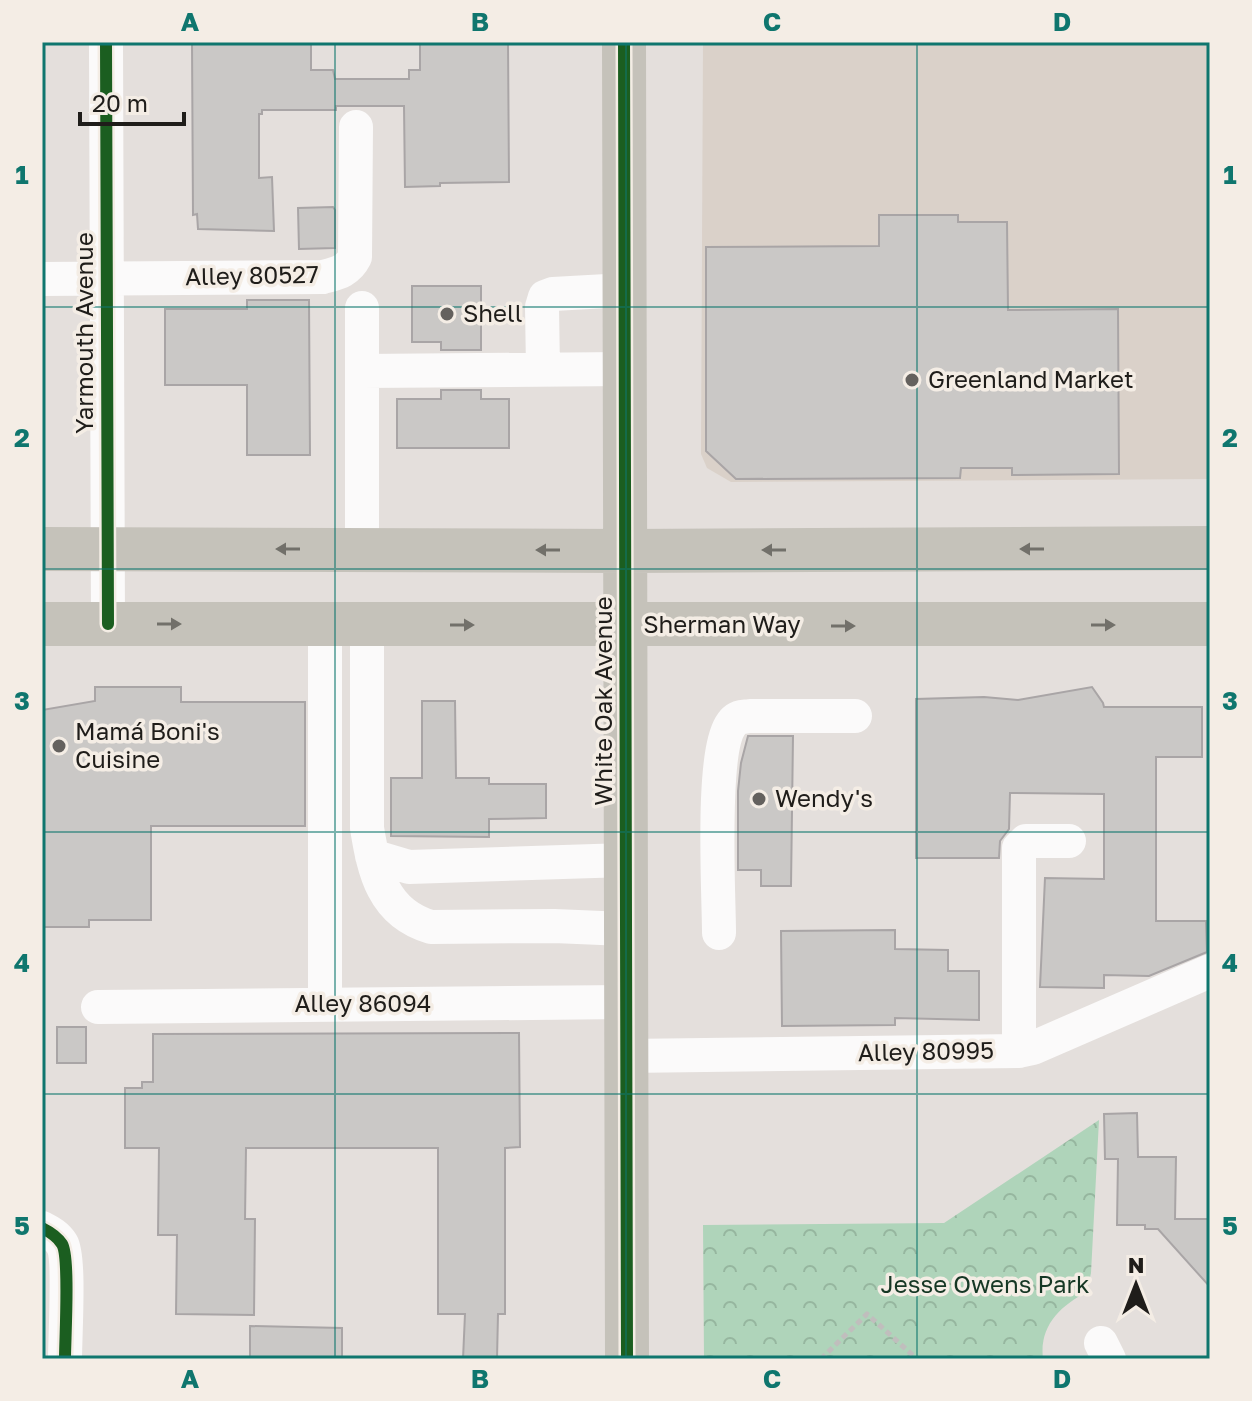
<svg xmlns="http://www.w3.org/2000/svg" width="1252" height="1401" font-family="'Golos Text',sans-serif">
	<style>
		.built { fill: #dad1c9 }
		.park { fill: url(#park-crowns) }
		.building { fill: #cac8c6; stroke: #a9a5a6; stroke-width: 2 }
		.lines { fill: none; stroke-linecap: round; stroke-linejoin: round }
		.path { stroke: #c0bebd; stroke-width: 5; stroke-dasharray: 6 4; stroke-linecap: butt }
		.minor { stroke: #fbfafa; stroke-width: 34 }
		.major { stroke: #c5c2ba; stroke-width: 44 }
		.cycleway-casing { stroke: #f4ede5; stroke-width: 17 }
		.cycleway { stroke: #1b5e20; stroke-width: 12 }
		.oneway { fill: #72706a }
		.grid { fill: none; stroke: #0f766e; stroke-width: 2; stroke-opacity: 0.55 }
		.poi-dot { fill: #64615e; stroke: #f4ede5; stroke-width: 3 }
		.labels { text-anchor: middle; stroke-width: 7; stroke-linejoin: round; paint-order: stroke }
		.street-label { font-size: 24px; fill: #1f1d1a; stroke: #f4ede5 }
		.poi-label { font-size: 24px; fill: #1f1d1a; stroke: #f4ede5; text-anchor: start }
		.park-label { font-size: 24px; fill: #153724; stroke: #f4ede5 }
		.neatline { fill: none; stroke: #0f766e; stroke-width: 3 }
		.grid-label { font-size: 26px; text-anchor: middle; font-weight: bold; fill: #0f766e }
	</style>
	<defs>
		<pattern id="park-crowns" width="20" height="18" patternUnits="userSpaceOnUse" patternTransform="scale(2)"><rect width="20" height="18" fill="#afd4ba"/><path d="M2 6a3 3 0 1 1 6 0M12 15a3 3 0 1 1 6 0" fill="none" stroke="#96b69f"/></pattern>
	</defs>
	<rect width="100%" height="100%" fill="#e4dfdc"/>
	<!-- built -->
	<path class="built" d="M703,42h507v437l-479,3 -24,-14 -6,-14z"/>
	<!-- park -->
	<path class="park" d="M1099,1120l-8,153 -4,19c-27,14 -48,34 -44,67h-339l-1,-134 241,-2z"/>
	<!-- building -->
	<path class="building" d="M192,42h119v28h22l2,9h74v-9h11v-28h88l1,140 -69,1v3l-35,1 -1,-81h-68v4h-74v4h-3v64l13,-1 2,54 -76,-2 -1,-15 -4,1z
		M333,207l2,3v38l-36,1 -1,-41z
		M879,215h79v7h49l1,88 110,-1 1,165 -107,1v-7h-51l-1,10 -224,1 -30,-28v-204l173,-1z
		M412,286h69v64h-40v-8h-29z
		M247,300h62l1,155h-63v-70h-82v-76h82z
		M441,390h40v9h28v49h-112v-49h44z
		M95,687h86v15h124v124h-154v94h-62v7h-47v-217l53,-9z
		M1092,687l11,16 1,4h98v50h-46v164h50l1,31 -58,24 -45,-1v13l-64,-1 5,-109 59,1v-85l-94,-1 -1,36 -9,12 -1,17h-83v-159l68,-2 34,3z
		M422,701h33l1,77h33v6h57v34l-57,1v18l-98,-1v-58h31z
		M748,736h45l-2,150h-30v-16h-23v-79l3,-28z
		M895,930v19l53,1v21h31v49l-84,-2v7l-113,1 -1,-95z
		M57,1027h29v36h-29z
		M519,1033l1,114 -15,1v166h-7l-1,45h-34l2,-45h-27v-166h-192l-1,71h10l-1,96 -78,-1 1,-79h-19l1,-87h-34v-60h17v-6h11v-48z
		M1137,1113l1,44h38l-1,62h35v68l-52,-58h-13v-4h-28l1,-66h-13l-1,-45z
		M250,1326l92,2v31h-92z"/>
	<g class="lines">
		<!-- path -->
		<path class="path" d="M821,1359l46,-45 50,45"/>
		<!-- minor -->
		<path class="minor" d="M106,42l2,582
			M42,279l281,-2c15,-4 25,-6 32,-20l1,-130
			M362,308v241
			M543,369l-1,-62 3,-10 8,-3 72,-4
			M362,371l263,-2
			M367,625v203c7,44 16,85 64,99l123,-1 71,3
			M372,856l37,11 217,-7
			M719,933c0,-39 -9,-186 14,-211 5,-6 10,-5 17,-6h105
			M325,1004v-379
			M98,1007l529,-5
			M1019,1051v-203l7,-7h43
			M626,1056l393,-5 14,-3 177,-77
			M42,1228c8,4 15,8 20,16 8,13 3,94 3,115
			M1101,1343l8,16"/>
		<!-- major -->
		<path class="major" d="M624,42l3,1317
			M42,549l584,2 584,-3
			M42,624h1168"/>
		<!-- cycleway casing -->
		<g class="cycleway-casing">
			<path id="cycleway" d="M106,42l2,582
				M624,42l3,1317
				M42,1228c8,4 15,8 20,16 8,13 3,94 3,115"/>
		</g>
		<!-- cycleway -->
		<use href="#cycleway" class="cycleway"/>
	</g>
	<!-- one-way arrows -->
	<defs><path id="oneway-solid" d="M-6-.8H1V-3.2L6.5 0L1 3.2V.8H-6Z" transform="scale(2)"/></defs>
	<g class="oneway">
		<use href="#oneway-solid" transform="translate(288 549) rotate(-180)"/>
		<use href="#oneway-solid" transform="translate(1032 549) rotate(180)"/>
		<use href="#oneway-solid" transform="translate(548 550) rotate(-180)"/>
		<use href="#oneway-solid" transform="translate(774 550) rotate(180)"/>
		<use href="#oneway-solid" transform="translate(169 624)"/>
		<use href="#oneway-solid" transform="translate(462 625)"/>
		<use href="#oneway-solid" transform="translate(1103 625)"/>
		<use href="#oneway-solid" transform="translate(843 626)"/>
	</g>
	<!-- grid -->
	<path class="grid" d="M335,42v1317M626,42v1317M917,42v1317M42,307h1168M42,569h1168M42,832h1168M42,1094h1168"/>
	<!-- markers -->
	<g class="poi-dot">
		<circle cx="447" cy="314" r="8"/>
		<circle cx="912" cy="380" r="8"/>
		<circle cx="59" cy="746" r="8"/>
		<circle cx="759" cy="799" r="8"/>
	</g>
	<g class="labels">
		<!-- street labels -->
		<g class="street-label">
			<text transform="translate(252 276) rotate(-1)" y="8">Alley 80527</text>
			<text transform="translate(85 333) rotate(-90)" y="8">Yarmouth Avenue</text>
			<text x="722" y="633">Sherman Way</text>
			<text transform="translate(604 701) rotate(-90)" y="8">White Oak Avenue</text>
			<text x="363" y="1012">Alley 86094</text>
			<text transform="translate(926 1052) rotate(-1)" y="8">Alley 80995</text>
		</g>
		<!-- poi labels -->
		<g class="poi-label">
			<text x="463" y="322">Shell</text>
			<text x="928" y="388">Greenland Market</text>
			<text x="75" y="740">Mamá Boni's<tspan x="75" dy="28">Cuisine</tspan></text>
			<text x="775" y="807">Wendy's</text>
		</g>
		<!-- park labels -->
		<g class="park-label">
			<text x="985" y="1293">Jesse Owens Park</text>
		</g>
	</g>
	<!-- border -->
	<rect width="1252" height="1401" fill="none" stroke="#f4ede5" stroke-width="88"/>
	<!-- north arrow -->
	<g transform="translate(1136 1285)" stroke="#f4ede5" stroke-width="6" paint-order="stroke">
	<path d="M0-6L14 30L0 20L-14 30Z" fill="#1f1d1a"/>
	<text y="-12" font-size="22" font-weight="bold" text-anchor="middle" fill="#1f1d1a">N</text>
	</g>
	<!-- scale -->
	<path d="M80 112v12h104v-12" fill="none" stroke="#1f1d1a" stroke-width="4"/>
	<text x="92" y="112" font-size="24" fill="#1f1d1a" stroke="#f4ede5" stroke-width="6" paint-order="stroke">20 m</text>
	<rect x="44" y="44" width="1164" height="1313" class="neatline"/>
	<g class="grid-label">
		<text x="190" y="31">A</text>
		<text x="480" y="31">B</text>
		<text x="772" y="31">C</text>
		<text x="1062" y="31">D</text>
		<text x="22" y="184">1</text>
		<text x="1230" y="184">1</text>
		<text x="22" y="447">2</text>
		<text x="1230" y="447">2</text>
		<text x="22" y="710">3</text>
		<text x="1230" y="710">3</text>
		<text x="22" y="972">4</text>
		<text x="1230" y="972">4</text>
		<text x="22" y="1235">5</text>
		<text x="1230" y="1235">5</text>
		<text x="190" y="1388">A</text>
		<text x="480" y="1388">B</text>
		<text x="772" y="1388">C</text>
		<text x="1062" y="1388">D</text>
	</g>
</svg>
